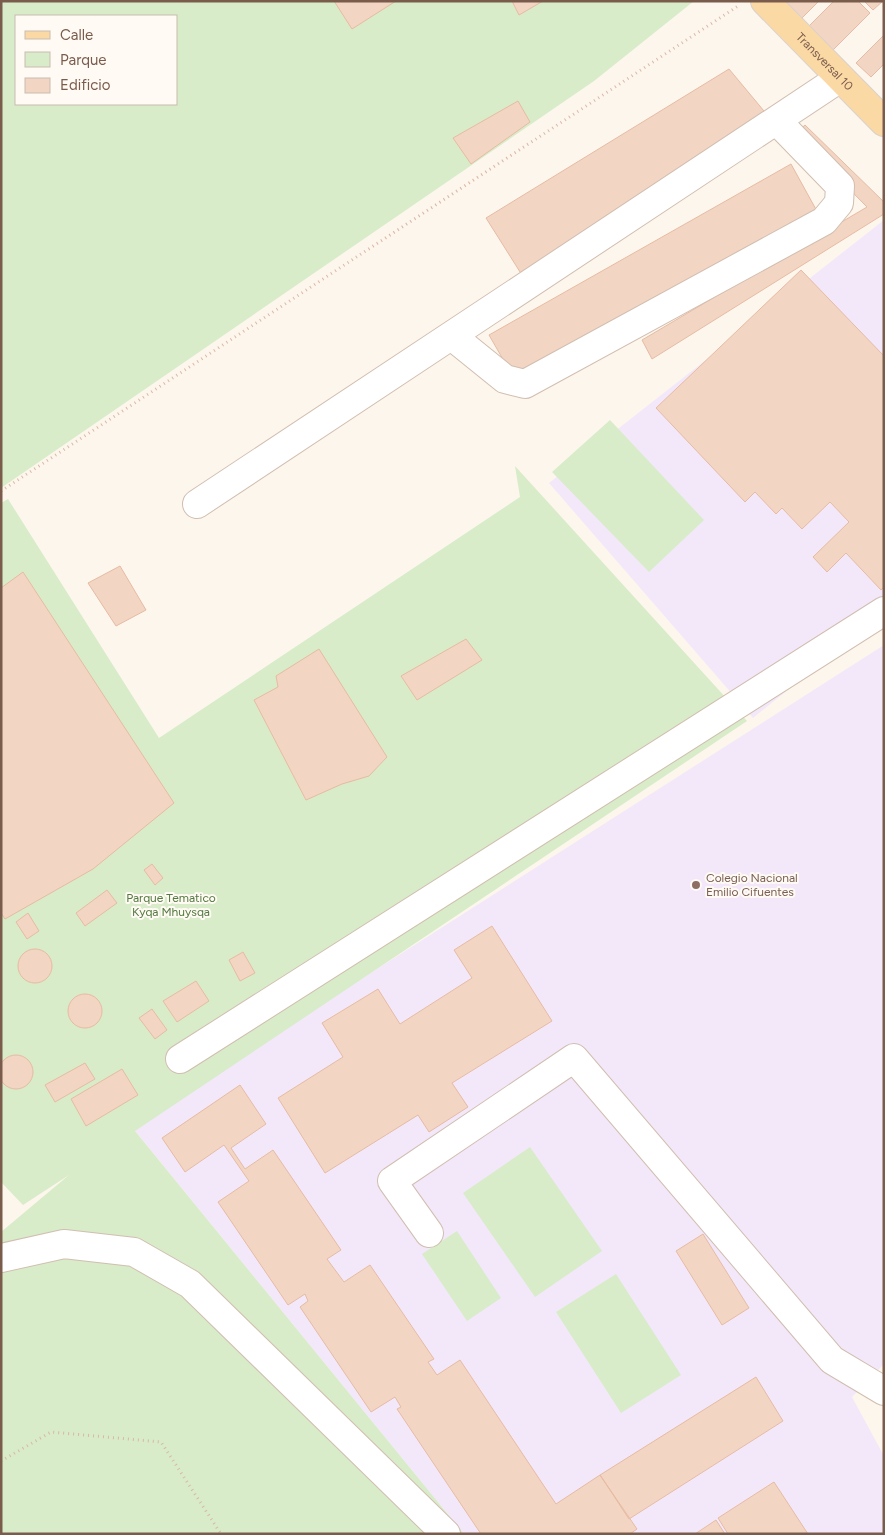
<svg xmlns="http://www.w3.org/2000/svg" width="885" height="1535" font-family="Figtree,sans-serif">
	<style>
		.education { fill: #f3e8fa }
		.green { fill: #d8ecc9; fill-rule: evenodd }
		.building { fill: #f3d5c3; stroke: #e6bba3 }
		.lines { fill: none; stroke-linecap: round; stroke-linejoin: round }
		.minor-casing { stroke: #d1beb0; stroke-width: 30 }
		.major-casing { stroke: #dad1cd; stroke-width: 30 }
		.path { stroke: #d9b8a5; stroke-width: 3; stroke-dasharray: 1 4; stroke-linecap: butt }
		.minor { stroke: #fff; stroke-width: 28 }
		.major { stroke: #fbd9a5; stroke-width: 28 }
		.education-dot { fill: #8d6e63; stroke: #fffaf3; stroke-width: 2 }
		.labels { text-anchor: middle; stroke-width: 4; stroke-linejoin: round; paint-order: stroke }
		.street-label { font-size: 12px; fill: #7a5c4d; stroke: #fffaf3 }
		.education-label { font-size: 12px; fill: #785e54; stroke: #fffaf3; text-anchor: start }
		.park-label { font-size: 12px; fill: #537a41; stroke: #fffaf3 }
	</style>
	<rect width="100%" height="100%" fill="#fdf6ec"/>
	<!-- education -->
	<path class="education" d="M884,220v392l-131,106 -204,-235z
		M884,645v719l-32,33 32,59v78h-420l-333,-408z"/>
	<!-- green -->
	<path class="green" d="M1,1h693l-100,80 -593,407zM16,16h160v88h-160z
		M610,420l94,100 -55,52 -97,-100z
		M515,466l232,255 -612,410 329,403h-463v-302l68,-57 -46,30 -22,-23v-679l7,-4 151,239 361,-241z
		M530,1147l72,104 -67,46 -72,-104z
		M457,1231l44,67 -34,23 -45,-67z
		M616,1274l65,101 -60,38 -65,-101z"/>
	<!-- building -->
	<path class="building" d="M334,1h62l-44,28z
		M512,1h31l-24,14z
		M783,1h36l-18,18z
		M834,1h24l12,12 -37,37 -24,-24z
		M864,1h19l-10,9z
		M884,35v29l-13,13 -15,-14z
		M729,69l45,54 -247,160 -41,-65z
		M518,101l12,21 -59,42 -18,-26z
		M805,125l79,77v12l-232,145 -10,-19 225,-133 -72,-73z
		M791,164l27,49 -298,176 -31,-54z
		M801,270l83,86v231l-3,3 -35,-37 -19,19 -14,-15 36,-35 -19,-20 -28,27 -20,-21 -6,6 -21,-22 -10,10 -89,-94z
		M120,566l26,44 -30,16 -28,-43z
		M23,572l151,231 -81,66 -88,50 -4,-6v-325z
		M466,639l16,21 -65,40 -16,-24z
		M319,649l68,108 -18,19 -27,8 -36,16 -52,-100 24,-13 -2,-11z
		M152,864l11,14 -8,7 -11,-15z
		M107,890l10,13 -32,23 -9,-13z
		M28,913l11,18 -12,8 -11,-17z
		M492,926l60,95 -100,62 16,24 -39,25 -11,-17 -93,58 -47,-75 65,-41 -21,-34 56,-34 22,35 72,-46 -18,-28z
		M18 966a17 17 0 1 1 34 0a17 17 0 1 1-34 0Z
		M243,952l12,21 -15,8 -11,-21z
		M196,981l13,20 -32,21 -14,-21z
		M68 1011a17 17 0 1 1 34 0a17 17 0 1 1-34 0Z
		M152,1009l15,21 -12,9 -16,-21z
		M-1 1072a17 17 0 1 1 34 0a17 17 0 1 1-34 0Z
		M85,1063l10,16 -40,23 -10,-17z
		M122,1069l16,26 -52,31 -15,-27z
		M240,1085l26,39 -35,24 14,21 28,-19 68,100 -14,9 17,23 26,-17 64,94 -6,3 9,13 23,-15 96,144 44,-29 37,54 -7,5h-149l-84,-125 4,-2 -6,-10 -24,15 -71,-105 8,-6 -3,-7 -17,11 -70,-103 31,-21 -25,-36 -39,27 -23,-34z
		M703,1234l46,74 -27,17 -46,-74z
		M756,1377l27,44 -154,98 -29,-44z
		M774,1482l34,52h-80l-10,-16z
		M716,1520l9,14h-30z"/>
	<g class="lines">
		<!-- minor casing -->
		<g class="minor-casing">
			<path id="minor" d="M453,337l52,42 20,5 299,-163 15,-18 1,-17 -63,-65
				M197,504l643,-426
				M180,1059l704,-448
				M429,1233l-37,-52 182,-123 258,302 52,31
				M1,1258l63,-14 70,8 56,32 256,250"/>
		</g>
		<!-- major casing -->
		<g class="major-casing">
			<g id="major">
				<path id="s1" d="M765,1l119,121"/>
			</g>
		</g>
		<!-- path -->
		<path class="path" d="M1,491l737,-485
			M1,1461l50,-29 110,10 60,92"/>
		<!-- minor -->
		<use href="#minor" class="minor"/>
		<!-- major -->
		<use href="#major" class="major"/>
	</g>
	<!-- markers -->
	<circle class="education-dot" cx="696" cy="885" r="5"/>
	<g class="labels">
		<!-- street labels -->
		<g class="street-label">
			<text dy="4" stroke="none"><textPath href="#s1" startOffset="85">Transversal 10</textPath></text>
		</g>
		<!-- education labels -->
		<g class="education-label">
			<text x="706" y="882">Colegio Nacional<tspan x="706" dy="14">Emilio Cifuentes</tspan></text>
		</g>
		<!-- park labels -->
		<g class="park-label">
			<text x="171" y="902">Parque Tematico<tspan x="171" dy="14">Kyqa Mhuysqa</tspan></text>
		</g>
	</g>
	<!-- border -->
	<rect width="885" height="1535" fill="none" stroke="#7a5c4d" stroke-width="5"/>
	<!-- legend -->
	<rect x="15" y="15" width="162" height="90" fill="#fffaf3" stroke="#cabbb1"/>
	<rect x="25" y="31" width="25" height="8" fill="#fbd9a5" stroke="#cabbb1"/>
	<text x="60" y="40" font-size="15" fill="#7a5c4d">Calle</text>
	<rect x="25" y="52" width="25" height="15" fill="#d8ecc9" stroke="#cabbb1"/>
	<text x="60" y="65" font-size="15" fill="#7a5c4d">Parque</text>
	<rect x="25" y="78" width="25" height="15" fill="#f3d5c3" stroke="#cabbb1"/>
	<text x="60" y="90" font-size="15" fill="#7a5c4d">Edificio</text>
</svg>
